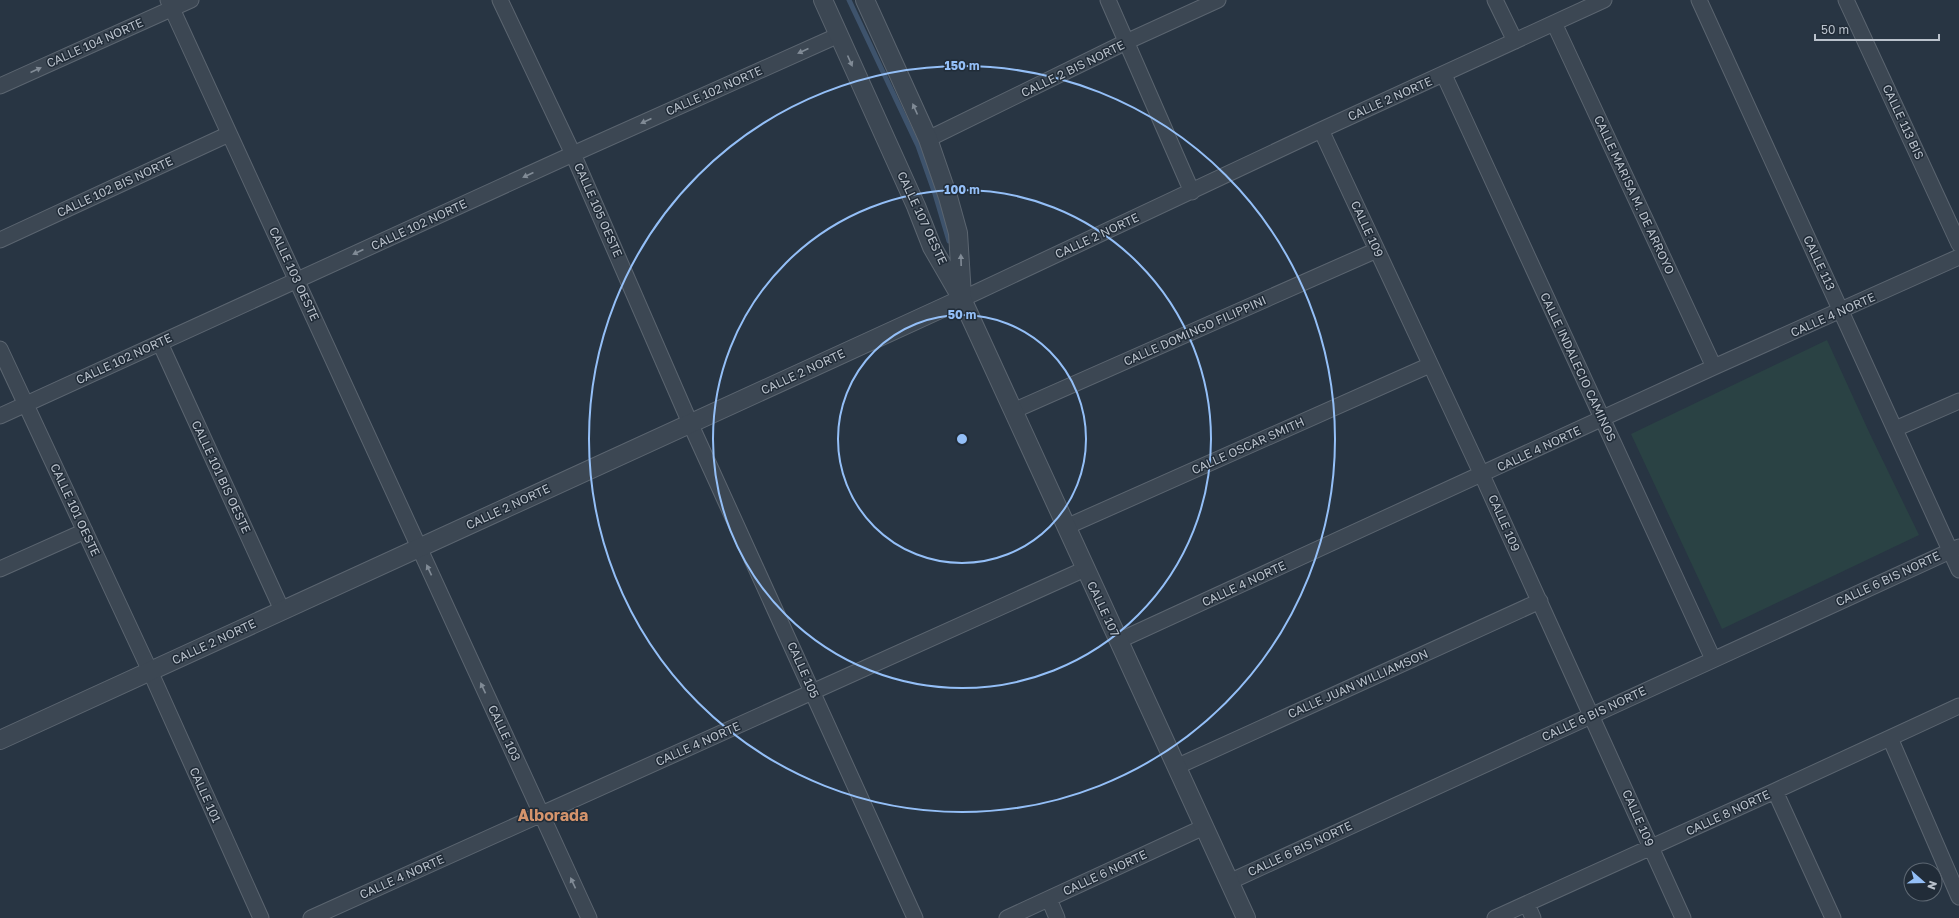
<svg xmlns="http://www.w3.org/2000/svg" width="1959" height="918" font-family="'Golos Text',sans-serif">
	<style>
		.green { fill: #2a4244 }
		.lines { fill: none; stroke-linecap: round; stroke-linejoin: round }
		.stream { stroke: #3e536c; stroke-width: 5 }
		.minor-casing { stroke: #5b6570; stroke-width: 17 }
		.tertiary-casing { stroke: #5b6570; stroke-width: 20 }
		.minor { stroke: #3c4753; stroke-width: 15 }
		.tertiary { stroke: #3c4753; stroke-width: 18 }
		.oneway { fill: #818b96 }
		.ring { fill: none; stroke: #94bff7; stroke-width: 2 }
		.labels { text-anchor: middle; stroke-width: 3; stroke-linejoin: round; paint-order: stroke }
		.street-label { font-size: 12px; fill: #bac2cc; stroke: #212c38 }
		.district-label { font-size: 16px; font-weight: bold; fill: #d5946c; stroke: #212c38 }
		.centre { fill: #94bff7; stroke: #212c38; stroke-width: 2 }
		.ring-label { font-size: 12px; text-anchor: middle; font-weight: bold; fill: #94bff7; stroke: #212c38; stroke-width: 3; stroke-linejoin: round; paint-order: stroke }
	</style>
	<rect width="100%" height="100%" fill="#283543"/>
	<!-- green -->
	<path class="green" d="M1827,340l42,92 50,103 -197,94 -91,-195z"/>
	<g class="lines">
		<!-- stream -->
		<path class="stream" d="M849,0l69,146 17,48 14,47"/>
		<!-- minor casing -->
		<g class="minor-casing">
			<path id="minor" d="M168,0l421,918
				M500,0l73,154 117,269 225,495
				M1108,0l84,192
				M1495,0l20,41
				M1699,0l260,570
				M1846,0l113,244
				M1554,23l160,344
				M1444,75l269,584
				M0,86l191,-86
				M1321,130l161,345 201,443
				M928,139l198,-97 92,-42
				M0,240l229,-106
				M962,299l359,-169 283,-130
				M160,343l122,267
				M0,349l150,322 111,247
				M1013,411l364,-161
				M0,416l573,-262 266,-119
				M1895,429l64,-28
				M1066,527l364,-162
				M0,569l85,-38
				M1118,641l596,-274 245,-110
				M1890,738l69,159
				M1176,767l364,-166
				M1775,791l58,127
				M1229,882l730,-335
				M1049,899l8,19
				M1527,904l6,14
				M311,918l774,-349
				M1007,918l197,-91
				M1495,918l280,-127 184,-85"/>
		</g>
		<!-- tertiary casing -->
		<g class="tertiary-casing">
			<path id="tertiary" d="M823,0l93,206 16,41 30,52 284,619
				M865,0l63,139 20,58 10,36 4,63
				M0,740l962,-441"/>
		</g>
		<!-- minor -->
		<use href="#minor" class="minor"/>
		<!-- tertiary -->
		<use href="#tertiary" class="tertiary"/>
	</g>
	<!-- one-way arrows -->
	<defs><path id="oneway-solid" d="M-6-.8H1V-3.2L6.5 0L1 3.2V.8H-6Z"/></defs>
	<g class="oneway">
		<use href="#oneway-solid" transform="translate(803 51) rotate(156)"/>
		<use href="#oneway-solid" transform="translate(850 61) rotate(66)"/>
		<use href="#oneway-solid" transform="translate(36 70) rotate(-24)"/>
		<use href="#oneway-solid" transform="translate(915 109) rotate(-114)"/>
		<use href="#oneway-solid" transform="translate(646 121) rotate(156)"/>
		<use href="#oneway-solid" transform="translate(528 175) rotate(155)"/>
		<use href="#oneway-solid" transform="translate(358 252) rotate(155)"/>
		<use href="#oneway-solid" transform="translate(961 260) rotate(-92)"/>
		<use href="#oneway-solid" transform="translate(429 570) rotate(-115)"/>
		<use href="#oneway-solid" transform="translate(483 688) rotate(-115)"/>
		<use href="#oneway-solid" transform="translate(573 883) rotate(-115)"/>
	</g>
	<!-- distance rings -->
	<g class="ring">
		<circle cx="962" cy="439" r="124"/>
		<circle cx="962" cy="439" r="249"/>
		<circle cx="962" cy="439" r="373"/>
	</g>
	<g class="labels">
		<!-- street labels -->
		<g class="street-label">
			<text transform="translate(95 43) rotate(-24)" y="4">CALLE 104 NORTE</text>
			<text transform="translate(1073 69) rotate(-26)" y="4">CALLE 2 BIS NORTE</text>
			<text transform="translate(714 91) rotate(-24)" y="4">CALLE 102 NORTE</text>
			<text transform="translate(1390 99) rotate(-24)" y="4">CALLE 2 NORTE</text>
			<text transform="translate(1903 122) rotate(65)" y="4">CALLE 113 BIS</text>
			<text transform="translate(115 187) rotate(-25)" y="4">CALLE 102 BIS NORTE</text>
			<text transform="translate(1634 195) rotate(65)" y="4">CALLE MARISA M. DE ARROYO</text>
			<text transform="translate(598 210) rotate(66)" y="4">CALLE 105 OESTE</text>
			<text transform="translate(922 218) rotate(65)" y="4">CALLE 107 OESTE</text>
			<text transform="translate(419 225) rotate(-25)" y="4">CALLE 102 NORTE</text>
			<text transform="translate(1367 229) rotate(65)" y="4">CALLE 109</text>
			<text transform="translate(1097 236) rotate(-25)" y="4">CALLE 2 NORTE</text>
			<text transform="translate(1819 263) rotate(65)" y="4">CALLE 113</text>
			<text transform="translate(294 274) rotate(65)" y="4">CALLE 103 OESTE</text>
			<text transform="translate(1833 315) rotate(-24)" y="4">CALLE 4 NORTE</text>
			<text transform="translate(1195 331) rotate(-24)" y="4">CALLE DOMINGO FILIPPINI</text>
			<text transform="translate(124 359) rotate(-25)" y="4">CALLE 102 NORTE</text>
			<text transform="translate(1578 367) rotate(65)" y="4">CALLE INDALECIO CAMINOS</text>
			<text transform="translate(803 372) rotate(-25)" y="4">CALLE 2 NORTE</text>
			<text transform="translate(1248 446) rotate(-24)" y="4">CALLE OSCAR SMITH</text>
			<text transform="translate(1539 449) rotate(-25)" y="4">CALLE 4 NORTE</text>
			<text transform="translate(221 477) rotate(65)" y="4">CALLE 101 BIS OESTE</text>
			<text transform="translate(508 507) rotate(-25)" y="4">CALLE 2 NORTE</text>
			<text transform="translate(75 510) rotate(65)" y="4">CALLE 101 OESTE</text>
			<text transform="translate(1504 523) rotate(66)" y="4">CALLE 109</text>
			<text transform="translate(1888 579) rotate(-25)" y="4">CALLE 6 BIS NORTE</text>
			<text transform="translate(1244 584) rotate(-25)" y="4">CALLE 4 NORTE</text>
			<text transform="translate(1103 609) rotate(65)" y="4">CALLE 107</text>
			<text transform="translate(214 642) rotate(-25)" y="4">CALLE 2 NORTE</text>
			<text transform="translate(803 670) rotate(66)" y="4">CALLE 105</text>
			<text transform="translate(1358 684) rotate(-24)" y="4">CALLE JUAN WILLIAMSON</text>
			<text transform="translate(1594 714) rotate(-25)" y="4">CALLE 6 BIS NORTE</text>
			<text transform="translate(504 733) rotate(65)" y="4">CALLE 103</text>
			<text transform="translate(698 744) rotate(-24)" y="4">CALLE 4 NORTE</text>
			<text transform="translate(205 795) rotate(66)" y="4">CALLE 101</text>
			<text transform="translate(1728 813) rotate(-25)" y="4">CALLE 8 NORTE</text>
			<text transform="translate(1638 818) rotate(66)" y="4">CALLE 109</text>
			<text transform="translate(1300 849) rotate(-25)" y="4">CALLE 6 BIS NORTE</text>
			<text transform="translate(1105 873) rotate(-25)" y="4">CALLE 6 NORTE</text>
			<text transform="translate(402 877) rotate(-24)" y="4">CALLE 4 NORTE</text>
		</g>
		<!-- district labels -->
		<g class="district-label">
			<text x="553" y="821">Alborada</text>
		</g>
	</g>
	<circle cx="962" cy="439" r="6" class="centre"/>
	<g class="ring-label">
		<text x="962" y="70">150 m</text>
		<text x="962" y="194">100 m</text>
		<text x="962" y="319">50 m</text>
	</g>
	<!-- north arrow -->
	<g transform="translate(1923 882) rotate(110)"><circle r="19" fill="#212c38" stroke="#5e6873"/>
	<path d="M0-3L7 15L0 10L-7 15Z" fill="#94bff7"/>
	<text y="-6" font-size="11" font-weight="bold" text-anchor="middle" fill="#bac2cc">N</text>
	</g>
	<!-- scale -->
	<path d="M1815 34v6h124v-6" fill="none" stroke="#bac2cc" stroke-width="2"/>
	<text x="1821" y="34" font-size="12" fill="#bac2cc" stroke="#212c38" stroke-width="3" paint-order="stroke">50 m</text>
</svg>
